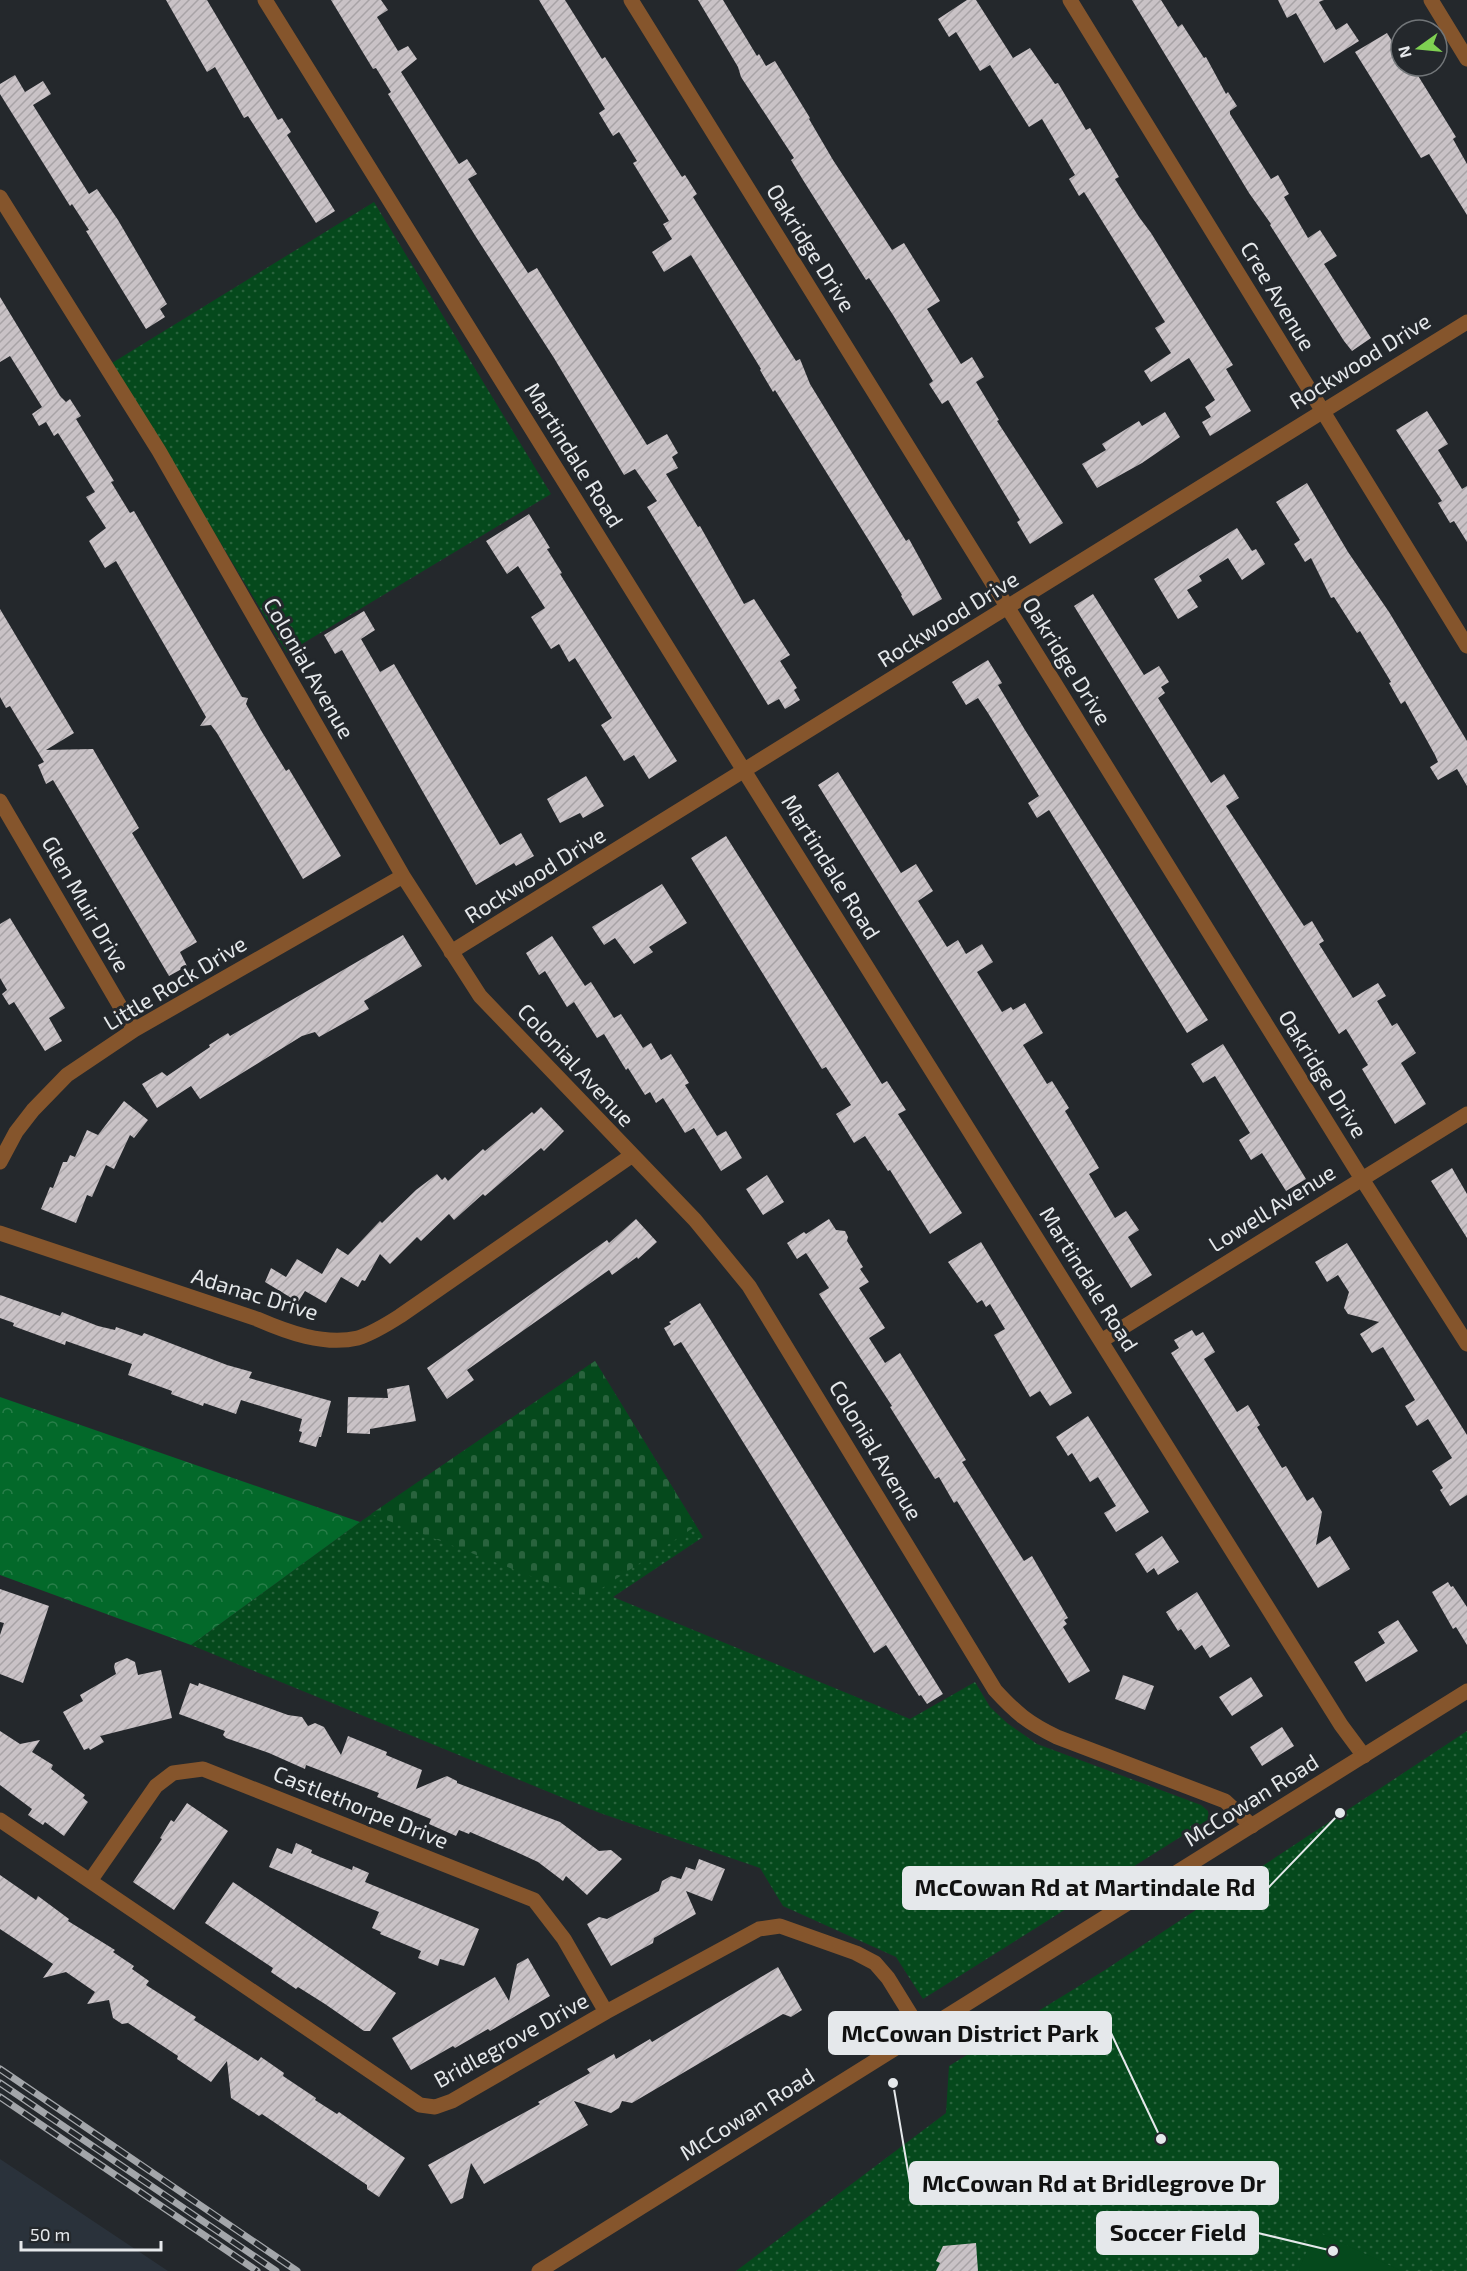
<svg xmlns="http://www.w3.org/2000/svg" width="1467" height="2271" font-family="'Exo 2',sans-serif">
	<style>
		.built { fill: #2a323b }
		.green { fill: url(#green-dots) }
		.forest { fill: url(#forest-crowns) }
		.cemetery { fill: url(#cemetery-stones) }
		.pitch { fill: #05491c }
		.building { fill: url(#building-hatch) }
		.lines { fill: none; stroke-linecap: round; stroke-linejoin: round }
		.minor { stroke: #85552c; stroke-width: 15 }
		.tertiary { stroke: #85552c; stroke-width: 15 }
		.rail-casing { stroke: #a3a6aa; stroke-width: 7 }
		.rail { stroke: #24282c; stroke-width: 4.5; stroke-dasharray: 14; stroke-linecap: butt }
		.labels { text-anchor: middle; stroke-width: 6; stroke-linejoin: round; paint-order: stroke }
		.street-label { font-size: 22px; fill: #e5e8eb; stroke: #24282c }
		.leader { fill: none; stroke: #e5e8eb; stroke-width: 2 }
		.callout-dot { fill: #e5e8eb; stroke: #24282c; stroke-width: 2 }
		.callout { fill: #e5e8eb; stroke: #e5e8eb; stroke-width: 2 }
		.callout-label { font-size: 24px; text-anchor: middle; font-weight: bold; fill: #111 }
	</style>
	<defs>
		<pattern id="green-dots" width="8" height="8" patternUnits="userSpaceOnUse" patternTransform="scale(1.5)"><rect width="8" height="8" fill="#05491c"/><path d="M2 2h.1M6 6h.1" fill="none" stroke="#29633d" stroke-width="1.8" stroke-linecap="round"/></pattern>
		<pattern id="forest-crowns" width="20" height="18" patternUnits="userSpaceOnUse" patternTransform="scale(1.5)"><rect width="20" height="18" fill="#03692a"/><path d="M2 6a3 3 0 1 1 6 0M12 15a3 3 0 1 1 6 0" fill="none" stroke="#287e49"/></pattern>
		<pattern id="cemetery-stones" width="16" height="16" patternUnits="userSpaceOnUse" patternTransform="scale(1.5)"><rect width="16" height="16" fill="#05491c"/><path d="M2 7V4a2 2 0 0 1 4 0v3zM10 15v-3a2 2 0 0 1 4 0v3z" fill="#29633d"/></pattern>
		<pattern id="building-hatch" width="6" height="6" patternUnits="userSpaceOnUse" patternTransform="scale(1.5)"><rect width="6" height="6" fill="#c9c2c6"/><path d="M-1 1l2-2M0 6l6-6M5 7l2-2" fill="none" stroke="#a8a3a6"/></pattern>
	</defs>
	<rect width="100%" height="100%" fill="#24282c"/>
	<!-- built -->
	<path class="built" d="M0,2159l168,112h-168z"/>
	<!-- green -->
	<path class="green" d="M374,202l177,292 -264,159 -175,-290z
		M595,1361l108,176 -90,60 297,122 65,-37 15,25 17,16 30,21 164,61 7,6 1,8 -286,180 -27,-42 -113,-51 -23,-38 -160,-55 -409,-168 169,-123z
		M1467,1731v540h-731l210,-158 3,-47 156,-96z"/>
	<!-- forest -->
	<path class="forest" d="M0,1397l360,125 -169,123 -191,-70z"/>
	<!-- cemetery -->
	<path class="cemetery" d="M595,1361l101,165 -109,72 -216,-84z"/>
	<!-- pitch -->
	<path class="pitch" d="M1316,2231l86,40h-104z"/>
	<!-- building -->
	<path class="building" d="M166,0h41l71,120 4,-2 9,14 -4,3 48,76 -19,12 -68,-107 -4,2 -29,-51 -8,5z
		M331,0h50l7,10 -11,7 21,34 10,-5 9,13 -16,13 58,92 8,-5 10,15 -9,5 60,94 9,-5 110,177 20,-11 11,19 -6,4 6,11 -12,6 32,53 2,-1 44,78 10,-5 36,56 -10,6 17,27 -3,2 6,10 -15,9 -6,-10 -11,6 -121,-198 10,-6 -22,-32 -11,6 -70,-117 -78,-121 -88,-143 3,-2 -15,-24 -3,1z
		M539,0h26l37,59 3,-2 77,120 3,-2 12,19 -4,3 103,164 4,-2 10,25 96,157 3,-2 33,60 -29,17 -12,-20 1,-1 -34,-56 -93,-149 -2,2 -13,-22 1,-1 -70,-114 -27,17 -12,-20 20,-13 -9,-15 6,-3 -36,-58 4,-2 -18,-29 -6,4 -14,-23 6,-4z
		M698,0h25l34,56 2,-2 7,12 9,-5 35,57 -1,1 24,41 59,90 12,-7 36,58 -13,8 34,55 11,-7 12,20 -8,5 23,38 -2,1 66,102 -33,21 -13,-22 3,-2 -72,-120 -6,4 -13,-20 4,-3 -40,-66 -24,-37 -3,2 -63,-100 -12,-20 3,-2 -53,-81 -3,-10z
		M967,0h9l37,58 17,-10 25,36 3,-1 28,47 4,-2 29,49 -4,2 24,38 12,16 82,132 -7,4 25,42 -41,25 -8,-14 9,-5 -6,-10 10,-7 -26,-42 -38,24 -7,-11 27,-18 -16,-25 10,-6 -81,-130 -5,4 -10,-17 6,-4 -33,-56 -13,8 -39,-62 -10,6 -24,-39 -7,5 -11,-18z
		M1132,0h29l17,27 4,-3 22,34 2,-1 20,37 2,-2 9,14 -7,5v3l41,65 7,-4 11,19 -5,3 24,41 12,-8 17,26 -13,8 47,74 -19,13 -8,-10 -74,-116 1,-1 -22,-31z
		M1278,0h46l-5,2 17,28 11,-7 12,18 -35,22 -28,-50 -9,5z
		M1387,33l8,13 6,-4v24h11l44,71 -3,2 14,25v51l-38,-61 -8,4 -66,-106z
		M15,75l10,17 18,-11 8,13 -18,11 56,89 8,-5 21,31 49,84 -7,5 5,8 -19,12 -60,-98 3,-1 -17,-26 -2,2 -70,-112v-10z
		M0,297l60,99 6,6 4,-3 11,17 -5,3 38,62 -3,1 19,31 4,-2 108,186 6,1 -2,6 16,28 24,39 3,-2 52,87 -38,23 -86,-146 -6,-8 -11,1 6,-9 -90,-156 -11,7 -16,-27 17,-13 -20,-31 9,-5 -37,-59 -4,3 -8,-14 -7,4 -7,-12 10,-7 -32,-51 -10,6z
		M1427,411l21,33 -10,6 24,39 5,-3v56l-13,-21 -4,2 -12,-20 4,-2 -46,-71z
		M1165,412l15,25 -38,26 -45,25 -15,-24 24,-14 -4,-6 37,-23 3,5z
		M1307,483l41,69 41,60 78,129v45l-10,-17 -19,11 -8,-13 8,-5 -3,-7 -30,-54 -4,3 -12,-21 2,-1 -31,-51 -3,2 -23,-36 -3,1 -20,-40 -6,4 -11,-18 6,-4 -24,-38z
		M529,514l21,34 -3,1 15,24 -2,1 117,187 -28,18 -15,-24 -10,6 -23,-36 11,-7 -37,-60 -6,4 -10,-18 -8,5 -20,-32 14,-9 -27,-42 -11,8 -21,-33z
		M1237,528l15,23 4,-2 9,15 -23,16 -14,-22 -29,18 3,5 -15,9 11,17 -20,12 -24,-40z
		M1093,594l51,81 15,-9 10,16 -8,5 4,6 -7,5 53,85 13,-9 15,24 -13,8 78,120 8,-5 12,20 -5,3 34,54 25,-15 8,13 -9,5 15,25 5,-3 19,30 -15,10 25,41 -31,20 -33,-55 6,-4 -22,-36 -7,5 -265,-428z
		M0,609l74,124 -28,17 47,-1 46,79 -7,5 65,109 -17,10 7,14 -18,10 -116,-196 -7,4 -8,-19 6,-3 -34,-56 -4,2 -6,-11z
		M364,611l11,19 -14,9 19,33 14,-8 106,181 21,-12 13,23 -18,10 -2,-3 -38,22 -134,-235 -7,4 -11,-19z
		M988,660l14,23 -4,2 27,45 183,290 -21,13 -138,-223 -12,8 -9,-15 11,-7 -51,-83 -10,-15 -12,7 -14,-23z
		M838,772l63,101 15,-9 17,27 -15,10 29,46 11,-7 8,14 16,-10 11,18 -16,10 25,40 9,-5 2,3 12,-7 18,30 -20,12 24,39 5,-3 17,27 -4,3 34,57 -10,6 26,44 11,-7 13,19 -11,7 24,38 -21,13 -313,-503z
		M586,776l18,30 -21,12 -3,-5 -20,10 -13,-24z
		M726,836l156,248 5,-3 19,29 -8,4 64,99 -32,21 -40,-64 -2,1 -23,-35 -11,7 -18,-29 15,-9 -25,-38 -4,2 -131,-211z
		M662,884l25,39 -38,24 4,5 -19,12 -19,-26 -11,7 -12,-18z
		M10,918l55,90 -16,10 13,23 -17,10 -31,-49 -5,3 -7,-11 5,-4 -7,-12v-54z
		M403,935l19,31 -58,35 5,8 -50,28 -4,-5 -13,4 -102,63 -9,-13 -34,22 -15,-24 20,-12 5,4 43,-29 -1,-2 19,-12 2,3z
		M552,936l33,50 6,-4 23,36 7,-4 22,34 8,-5 10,17 10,-6 18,29 -4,2 32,51 9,-5 16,27 -21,13 -27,-43 -9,5 -22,-35 -7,5 -6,-11 -5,3 -17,-27 -2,2 -22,-36 -7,4 -23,-36 -7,5 -22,-36 -6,4 -13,-22z
		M1223,1044l83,135 -20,12 -24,-38 -11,7 -12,-20 11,-7 -35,-57 -12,7 -12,-19z
		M124,1101l24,19 -14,18 -4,-3 -16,34 -8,-4 -14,32 -5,-2 -11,28 -35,-14 9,-22 3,1 10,-26h4l3,-7 5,2 12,-27 11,5z
		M541,1107l23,24 -20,20 -3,-3 -50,43 -6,5 -2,-2 -29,26 -5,-6 -28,27 -4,-4 -27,27 -10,-10 -15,27 -3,-1 -4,7 -17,-10 -15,26 -21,-12 -7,11 -33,-20 6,-14 15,9 11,-18 25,15 15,-26 11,7 32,-34 2,2 34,-33 21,-16 5,6 3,-3 3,4 35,-32 2,2 47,-39 2,2z
		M1452,1168l15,26v44l-36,-57z
		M767,1175l17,27 -21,13 -17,-26z
		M636,1219l21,23 -19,17 -1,-2 -25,18 -3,-5 -142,100 7,10 -27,19 -20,-31 180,-128 2,3z
		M829,1219l7,11 9,1 3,6 -1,4 16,26 -3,2 9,13 -10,6 26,40 -16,10 16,25 15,-10 66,107 -4,2 62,99 8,-5 36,62 -4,2 3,4 -4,3 27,44 -21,12 -112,-182 -3,2 -15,-26 -4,2 -45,-72 2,-1 -64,-98 -9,-14 10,-6 -23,-35 -9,6 -10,-16 17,-11 2,2z
		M981,1242l91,151 -22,13 -10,-15 -10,6 -36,-62 11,-6 -15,-25 -4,3 -4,-7 -5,3 -29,-41z
		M1347,1243l120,192v60l-17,11 -10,-16 3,-2 -11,-17 20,-13 -24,-39 -11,7 -12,-20 10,-6 -32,-53 -11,6 -12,-19 19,-12 -31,-8 -4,-6 5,-16 -11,-17 -11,7 -12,-20z
		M0,1295l60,21 2,-4 36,14 17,4 1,-3 26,9 2,-3 83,32 25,7 -3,6 82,23 -10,36h-2l-3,10 -17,-5 3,-10 -3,-1 3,-12 -61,-19 -5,14 -32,-11 -1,3 -32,-12 1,-3 -44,-16 4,-11 -66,-23 -1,4 -52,-19 1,-3 -14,-5z
		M700,1303l243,391 -16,10 -6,-9 -2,1 -33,-51 -12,8 -193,-311 -7,4 -10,-18 7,-4 -2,-2z
		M1192,1330l4,6 7,-4 12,20 -11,7 33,53 11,-7 12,20 -3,2 25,41 4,-2 21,35 6,-4 9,15 -6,33 14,-9 20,33 -32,19 -147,-235 8,-5 -5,-8z
		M409,1385l7,36 -46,8v5l-23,-1 1,-36 40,1 -1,-9z
		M1088,1416l61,96 -33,20 -12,-19 12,-7 -18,-29 -8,5 -18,-29 -4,3 -12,-19z
		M1162,1536l17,26 -21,13 -4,-7 -7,5 -12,-19z
		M1448,1582l3,5 2,-1 14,21v38l-11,-18 -3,2 -21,-37z
		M0,1589l49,17 -26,77 -23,-9v-39l4,-12 -4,-1z
		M1197,1592l33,54 -20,12 -8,-13 -7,5 -14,-21 -3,2 -12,-19z
		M1398,1620l20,31 -52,31 -12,-20 31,-19 -7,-11z
		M127,1658l8,4 3,13 23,-5 11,48 -72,18 4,6 -14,8 -1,-2 -5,2 -21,-38 20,-11 -3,-6 36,-21 -2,-7 1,-4z
		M1123,1675l31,11 -9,24 -30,-11z
		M1251,1677l12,19 -31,20 -13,-19z
		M190,1683l8,3 1,-3 89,32 14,2 6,9 7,-3 9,4 17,28 7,-19 39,16 -1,3 36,15 -6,19 31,-13 10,5v2l103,39 39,29 12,-1 11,9 -35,36 -21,-19 -3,5 -25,-19 -26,-12 -42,-18 -1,2 -10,-4 -3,6 -27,-12 2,-5 -54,-22 2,-4 -73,-28 -1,4 -36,-16 -43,-15 -3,-3 2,-4 -46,-17z
		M1282,1727l12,19 -32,20 -12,-19z
		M0,1731l20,13 20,-4 -8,12 21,13 -2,4 34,26 -2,3 5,4 -24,34 -19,-14 -2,3 -15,-10 4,-6 -32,-24z
		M187,1803l41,28 -54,79 -41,-28 29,-43 -2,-1 11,-18 3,2z
		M296,1843l16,7 -1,3 9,4 32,13 1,-4 16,7 -4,9 114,47 -15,37 -24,-7 -2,7 -20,-8 3,-7 -41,-17 1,-2 -9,-4 7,-16 -110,-45 8,-19 15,6z
		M699,1859l26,10 -13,32 -26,-10 10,23 -42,24 -1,5 -42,23 -24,-42 12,-7 8,2 52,-28 3,-10 9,-5 10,3 5,-12 9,3z
		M0,1875l36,25 2,-4 31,23 -1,2 47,29 -2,2 21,14 -2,3 17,12 -3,4 50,32 -2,3 64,41 3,-4 23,16 -1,3 33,22 -1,2 22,14 2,-2 66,46 -26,39 -12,-8v-4l-105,-71 -3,2 -28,-18 -4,-37 -16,21 -34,-23 1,-3 -50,-33 -6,1 -9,-6 -4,-18 -22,4 8,-12 -29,-20 -23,6 10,-14 -53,-35z
		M233,1882l163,111 -26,38h-6l-39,-27 -27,-17 -2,2 -25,-17 2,-4 -68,-45z
		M528,1958l22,38 -60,35 -2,-2 -33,19 -2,-2 -42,24 -19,-32 103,-61 14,24 8,-37z
		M778,1967l24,43 -11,7 -8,-3 -151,89 -10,-2 -3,7 -8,5 -37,-12 14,24 -104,59 -13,-21 -8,35 -12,6 -23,-39 112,-61 -2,-2 52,-29 -3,-4 27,-15 2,5 34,-20 2,3z
		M976,2243l2,28h-42l4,-8 -4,-2 7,-15z"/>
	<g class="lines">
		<!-- minor -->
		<path class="minor" d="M265,0l468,753 608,972 23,31
			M631,0l731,1179 105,165
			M1070,0l397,646
			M1431,0l36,59
			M0,197l159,254 244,425 77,120 215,224 54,66 246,404c21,23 33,33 62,47l168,64 27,25
			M0,801l134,229
			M451,952l1016,-630
			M0,1162l16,-30 17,-22 34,-35 67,-45 269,-154
			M0,1233l257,86c30,13 67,27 101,19 15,-5 28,-13 42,-22l231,-160
			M1101,1341l366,-227
			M0,1820l420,285 15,2 17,-6 154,-89 153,-83 21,-3 76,27 19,10 13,15 34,55
			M90,1881l66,-95 17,-13 30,-4 331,131 30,39 42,73"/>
		<!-- tertiary -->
		<path class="tertiary" d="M539,2271l928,-580"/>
		<!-- rail casing -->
		<g class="rail-casing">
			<path id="rail" d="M0,2069l297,202
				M0,2083l276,188
				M0,2097l257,174"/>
		</g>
		<!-- rail -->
		<use href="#rail" class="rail"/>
	</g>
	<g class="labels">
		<!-- street labels -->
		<g class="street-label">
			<text transform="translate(811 248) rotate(58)" y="8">Oakridge Drive</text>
			<text transform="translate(1278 296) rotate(59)" y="8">Cree Avenue</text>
			<text transform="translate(1360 361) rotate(-32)" y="8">Rockwood Drive</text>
			<text transform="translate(574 455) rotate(58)" y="8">Martindale Road</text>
			<text transform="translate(948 619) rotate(-32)" y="8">Rockwood Drive</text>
			<text transform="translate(1067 661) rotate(58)" y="8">Oakridge Drive</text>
			<text transform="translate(309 668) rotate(60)" y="8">Colonial Avenue</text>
			<text transform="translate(831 867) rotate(58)" y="8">Martindale Road</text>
			<text transform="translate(535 875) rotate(-32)" y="8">Rockwood Drive</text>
			<text transform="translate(86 904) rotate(60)" y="8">Glen Muir Drive</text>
			<text transform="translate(175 983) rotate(-31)" y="8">Little Rock Drive</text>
			<text transform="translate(576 1065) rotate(47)" y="8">Colonial Avenue</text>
			<text transform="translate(1323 1074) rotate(58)" y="8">Oakridge Drive</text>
			<text transform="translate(1272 1208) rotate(-32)" y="8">Lowell Avenue</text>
			<text transform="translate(1089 1279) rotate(58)" y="8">Martindale Road</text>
			<text transform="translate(255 1294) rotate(17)" y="8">Adanac Drive</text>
			<text transform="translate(876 1450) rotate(59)" y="8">Colonial Avenue</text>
			<text transform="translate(1251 1800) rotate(-32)" y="8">McCowan Road</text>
			<text transform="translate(361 1807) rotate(22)" y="8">Castlethorpe Drive</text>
			<text transform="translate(511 2040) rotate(-29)" y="8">Bridlegrove Drive</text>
			<text transform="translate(747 2114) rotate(-32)" y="8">McCowan Road</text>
		</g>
	</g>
	<!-- callouts -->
	<path class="leader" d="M1340 1813L1268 1888M1161 2139L1111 2033M893 2083L910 2183M1333 2251L1258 2233"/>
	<g class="callout-dot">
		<circle cx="1340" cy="1813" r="6"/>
		<circle cx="1161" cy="2139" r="6"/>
		<circle cx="893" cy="2083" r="6"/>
		<circle cx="1333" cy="2251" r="6"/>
	</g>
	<g class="callout">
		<rect x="903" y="1867" width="365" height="42" rx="6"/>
		<rect x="829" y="2012" width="282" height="42" rx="6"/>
		<rect x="910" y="2162" width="368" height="42" rx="6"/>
		<rect x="1097" y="2212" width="161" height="42" rx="6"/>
	</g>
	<g class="callout-label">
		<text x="1085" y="1896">McCowan Rd at Martindale Rd</text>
		<text x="970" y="2042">McCowan District Park</text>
		<text x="1094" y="2192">McCowan Rd at Bridlegrove Dr</text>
		<text x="1178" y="2241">Soccer Field</text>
	</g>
	<!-- north arrow -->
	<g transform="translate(1419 48) rotate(255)"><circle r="28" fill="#24282c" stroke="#717578" stroke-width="1.5"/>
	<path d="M0-4.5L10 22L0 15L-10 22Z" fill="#7fd052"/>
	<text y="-9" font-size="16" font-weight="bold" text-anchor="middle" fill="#e5e8eb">N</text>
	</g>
	<!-- scale -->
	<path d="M21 2241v9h140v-9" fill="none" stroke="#e5e8eb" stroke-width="3"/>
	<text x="30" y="2241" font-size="18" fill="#e5e8eb" stroke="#24282c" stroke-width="4.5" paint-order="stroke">50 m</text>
</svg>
